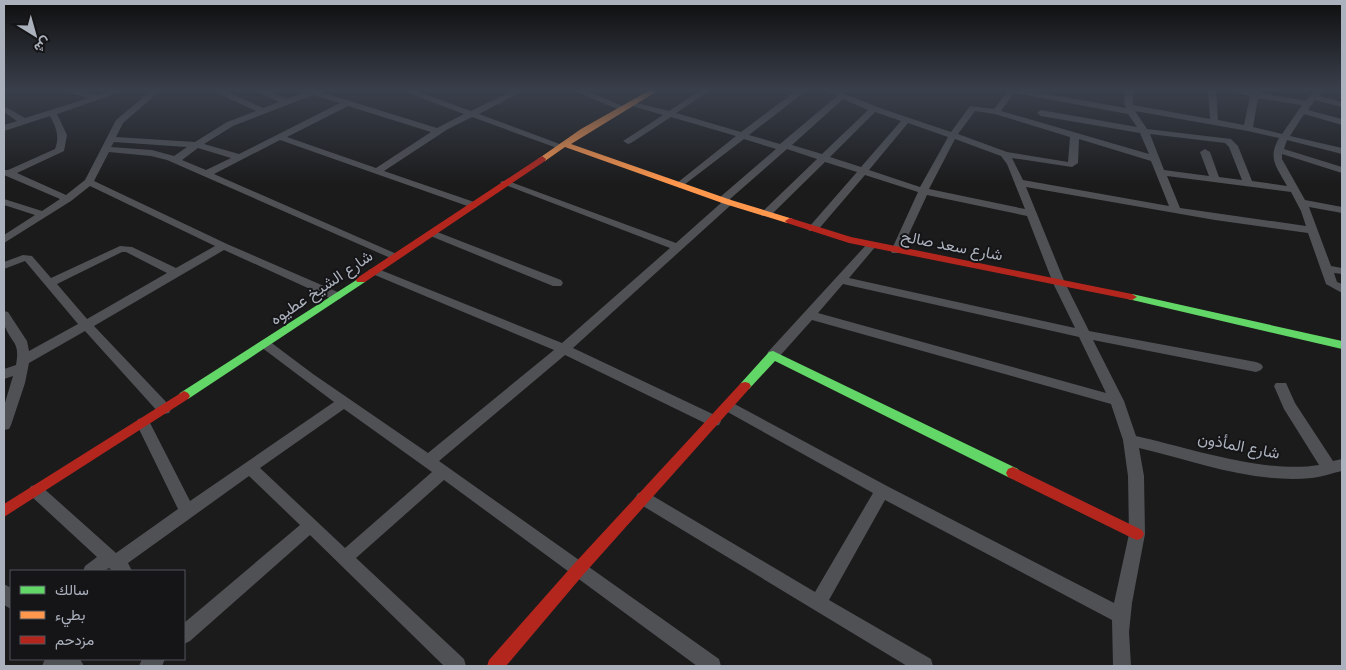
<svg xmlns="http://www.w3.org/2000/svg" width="1346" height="670" font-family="Karla,Vazirmatn,sans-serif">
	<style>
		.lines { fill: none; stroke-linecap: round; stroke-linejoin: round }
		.street { fill: #4f5155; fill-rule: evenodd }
		.fast { fill: #63d668; fill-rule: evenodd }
		.slow { fill: #ff974d; fill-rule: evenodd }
		.jam { fill: #b3261e; fill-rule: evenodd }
		.labels { text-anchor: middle; stroke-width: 4; stroke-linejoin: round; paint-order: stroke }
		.street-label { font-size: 16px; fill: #acb2bd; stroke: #151518 }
	</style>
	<rect width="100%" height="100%" fill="#1b1b1c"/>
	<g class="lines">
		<!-- street -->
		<path class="street" d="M58,90h19l22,5 13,-5h14l-69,24 10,21 -3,16 -47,22 49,22 19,-15 31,-60 36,-30h9l-38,33 -7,14 79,5 32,-20 29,-11 -45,-21h12l40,18 16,-6 -25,-12h12l21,9 22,-9h13l-1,2 116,36 27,-14 -64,-24h13l58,21 43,-21h11l-46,24 86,32 -5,3 -3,-1 -85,-31 -24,12 -64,42 93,32v4l-4,1 -193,-68 -66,34 185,81 2,2 -6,3 -228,-100 -16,-4 -42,-4 -15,29 133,63 113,49 2,3 -2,3h-8l-108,-49 -130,76 75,79 2,4 -2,4 -5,1 -5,-1 -74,-82 -56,32 -4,20 -14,42 -2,4 -5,1v-24l9,-30 -9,3v-10l12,-4c4,-23 -3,-20 -11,-38 -2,-4 -1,-11 -1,-16l4,1 19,29 2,10 49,-27 -53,-63 -21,8v-7l19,-7 9,1 19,22 69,-32 12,1 44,21 39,-22 -125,-60 -19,15 -67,42v-8l31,-20 -31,-10v-6l38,12 18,-12 -56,-24v-5h4l47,-21c5,-12 1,-22 -5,-33l-46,15v-6l13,-4 -13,-9v-6l21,12 64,-20zM313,95l27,8 -101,51 -35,-10 29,-18zM348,106l83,26 -55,36 -89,-31zM114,142l73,5 -13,9 -22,-6 -41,-3zM198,148l33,10 -25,12 -24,-10zM122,252h4l41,21 -80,46 -30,-35z
			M572,90h13l42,18 -7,2z
			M701,90h10l-35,23 65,19 56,-42h10l-58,45 31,9 57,-48 -13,-6h12l41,17 74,25 19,-26 24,3 13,-17 -2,-2h20l101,18 -2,-5 1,-13h8v15l77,14 -2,-29h8l2,30 26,5 6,-29 -25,-6h36l-1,3 46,8 8,-11h9l-4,6 23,6v5l-27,-7 -7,10 34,9v6l-38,-11 -14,22 52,12v6l-55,-14 -3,9 58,18v6l-60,-19v5l23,41 37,7v6l-33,-6 22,59 11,2v6l-8,-1 3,9 5,2v9l-16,-9 -18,-51 -93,-13 -189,-33 39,96 24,48 167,31 5,2 2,3 -2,3 -5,2 -163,-32 31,61 12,35c53,12 129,38 183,29l-35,-56 -10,-23 2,-3h10l9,20 38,58 9,-2v12c-10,2 -20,6 -30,7 -58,6 -118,-17 -173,-30l5,28 1,58 -13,69 -3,29 2,34h-18l-1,-46 -227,-120 -56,100 102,59 2,7h-26l-269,-163 -3,-5 3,-5 5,-1 5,1 167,99 58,-99 -149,-83 -2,-4 2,-4 5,-1 158,85 227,117 15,-69 -1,-58 -5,-36 -12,-36 -299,-84 -34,38h-10l-1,-3 1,-3 99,-108 4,-1 5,3 -27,32 226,50 -22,-45 -26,-67 -100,-21 -26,56 -1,2h-8l-1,-2 27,-59 -53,-17 -48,56h-8l-1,-2 1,-2 48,-55 -32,-10 -55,54h-8l-1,-2 1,-2 55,-53 -30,-10 -57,50 3,3 -1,2 -159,144 146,69 2,4 -2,4 -5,1 -5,-1 -144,-70 -126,106 280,198 2,7h-24l-253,-186 -88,78 108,101 2,7h-22l-134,-131 -120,106 -6,3v-21l116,-98 -51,-49 -121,87 4,8h-19l-4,-3 -5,3h-21l2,-5 12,-9 -66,-61 -3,-5 3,-5 5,-1 5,1 75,67 62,-44 -42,-86 2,-4 5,-1 5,1 42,82 144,-99 -73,-55 -2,-3 6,-4 4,1 44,33 115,79 126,-103 -184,-77 -2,-2 2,-2h8l184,74 108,-95 -170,-65 2,-2h6l168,62 45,-40 -3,-3 1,-2 57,-49 -32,-10 -64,49 -5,-3 2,-2 59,-47 -65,-19 -40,26 -3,1 -5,-3 40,-26 -34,-10v-4l40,10zM1014,93l114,21 9,13 -96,-17 -4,3 4,3 99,17 9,21 -148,-43zM1258,98l44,7 -20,29 -29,-7zM843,99l25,11 -46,44 -30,-9zM975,111l20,3 75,23 -2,25 -61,-10 -49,-18zM1135,111l113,20 31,7c-12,21 -2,29 8,48l-35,-5 -14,-35 -7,-7 -84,-10zM875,112l26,9 -40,46 -31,-10zM908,123l40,14 -28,50 -51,-17zM1150,134l75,9 4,4 13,33 -23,-3 -9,-25 -5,-3 -5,3 9,24 -45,-6zM955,139l46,17 6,8 18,45 -96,-20zM1079,139l72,22 18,45 -146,-26 -11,-22 60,9 6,-4zM1167,176l124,16 10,19 5,15 -126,-18zM843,284l236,53 27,56 -288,-80zM344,409l88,63 -87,76 -85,-80z
			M432,230l129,50 2,3 -2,3h-8l-125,-51 -1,-2z
			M4,584l7,4v21l-7,-4z
			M45,659h35l4,7h-42z
			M142,659h23l-3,7h-23z"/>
		<!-- fast -->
		<path class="fast" d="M361,277l5,3 -1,2 -177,117h-8l-2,-3 2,-3z
			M1132,294l210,47v8l-214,-50 -1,-2z
			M773,351l245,118 2,4 -2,4 -5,2 -5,-2 -233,-116 -26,28h-8l-2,-3 2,-3 28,-31z"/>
		<!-- slow -->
		<path class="slow" d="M650,90h9l-88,54 160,56 62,19v4h-6l-62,-19 -160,-57 -20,14h-6l-1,-2 43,-30z"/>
		<!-- jam -->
		<path class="jam" d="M542,156l4,3 -1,2 -180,121h-8l-1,-2 1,-2z
			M790,218l61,19 281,57 5,3 -5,3 -283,-57 -62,-20 -2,-2z
			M745,382l4,1 2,3 -2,3 -166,186 -77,91h-19l2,-6 84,-95 168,-182z
			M184,391l4,2 2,3 -2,3 -184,118v-13z
			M1013,467l129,63 2,4 -2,4 -5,2 -5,-2 -124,-61 -2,-4 2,-4z"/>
	</g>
	<!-- sky -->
	<linearGradient id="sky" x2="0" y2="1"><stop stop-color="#0f0f0f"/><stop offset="0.49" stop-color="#393f4b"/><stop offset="1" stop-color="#393f4b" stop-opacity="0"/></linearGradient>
	<rect width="1346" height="184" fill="url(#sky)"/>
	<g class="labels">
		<!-- street labels -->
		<g class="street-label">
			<text transform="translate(952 245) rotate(11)" y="6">شارع سعد صالح</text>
			<text transform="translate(321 287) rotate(-34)" y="6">شارع الشيخ عطيوه</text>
			<text transform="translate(1239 445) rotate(11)" y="6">شارع المأذون</text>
		</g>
	</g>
	<!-- border -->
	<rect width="1346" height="670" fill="none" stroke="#acb2bd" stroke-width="10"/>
	<!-- legend -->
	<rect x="10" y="570" width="175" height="90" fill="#151518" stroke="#51545a"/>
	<rect x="20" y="586" width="25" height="8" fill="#63d668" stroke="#51545a"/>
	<text x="55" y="595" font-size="15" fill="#acb2bd">سالك</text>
	<rect x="20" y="611" width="25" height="8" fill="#ff974d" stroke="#51545a"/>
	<text x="55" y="620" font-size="15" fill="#acb2bd">بطيء</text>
	<rect x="20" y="636" width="25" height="8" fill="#b3261e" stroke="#51545a"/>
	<text x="55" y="645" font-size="15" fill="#acb2bd">مزدحم</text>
	<!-- north arrow -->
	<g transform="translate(35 35) rotate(143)" stroke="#151518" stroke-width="4" paint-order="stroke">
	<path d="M0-4L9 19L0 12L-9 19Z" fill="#acb2bd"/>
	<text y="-8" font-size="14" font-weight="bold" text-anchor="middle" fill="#acb2bd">ش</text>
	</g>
</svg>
